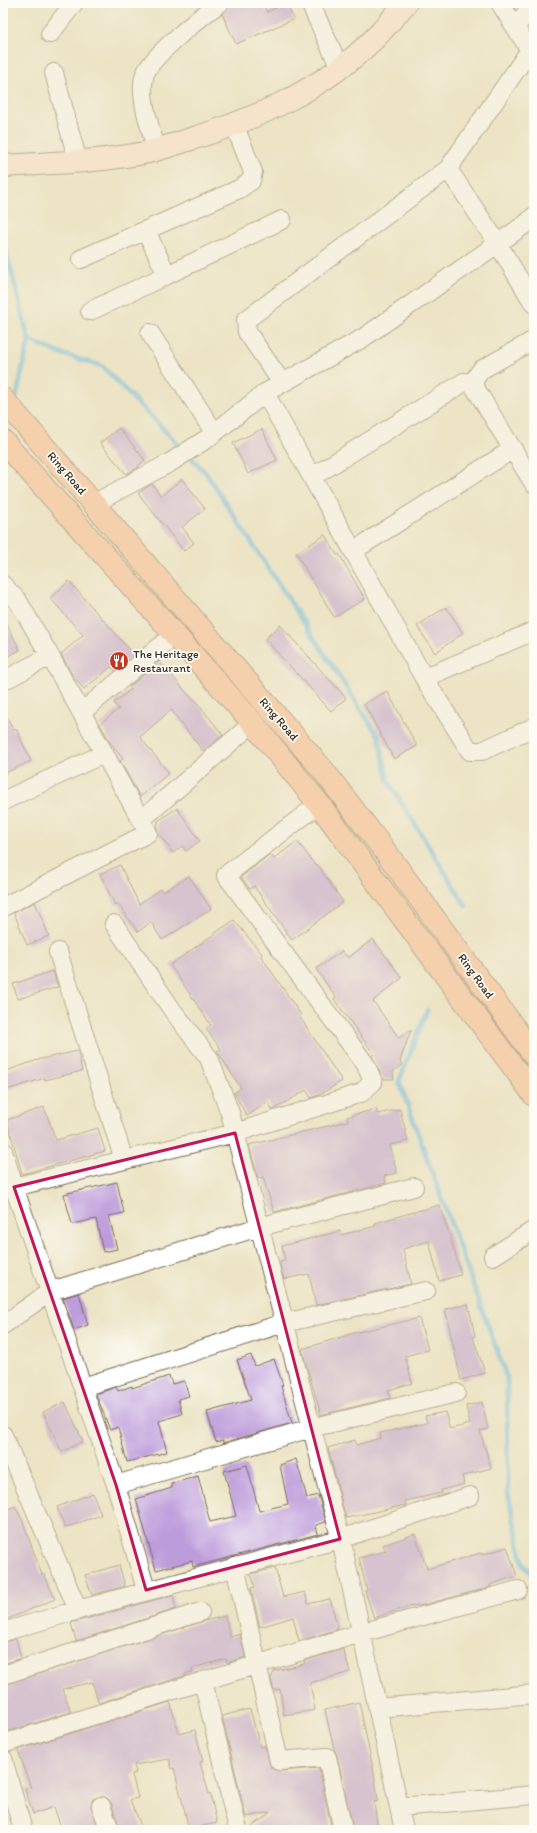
<svg xmlns="http://www.w3.org/2000/svg" width="537" height="1833" font-family="Itim,sans-serif">
	<style>
		.lines { fill: none; stroke-linecap: round; stroke-linejoin: round }
		.stream { stroke: #6abbe6; stroke-width: 5 }
		.building { fill: #bd9cdb }
		.street-casing { stroke: #796b58; stroke-width: 20 }
		.secondary-casing { stroke: #796b58; stroke-width: 24 }
		.highway-casing { stroke: #796b58; stroke-width: 24 }
		.street { stroke: #fff; stroke-width: 18 }
		.secondary { stroke: #fee3d2; stroke-width: 22 }
		.highway { stroke: #fcba8e; stroke-width: 22 }
		.marked { fill: none; stroke: #c2185b; stroke-width: 3; stroke-linejoin: round }
		.labels { text-anchor: middle; stroke-width: 3.5; stroke-linejoin: round; paint-order: stroke }
		.street-label { font-size: 12px; fill: #3b2a1e; stroke: #fdfcf7 }
		.poi-label { font-size: 12px; fill: #3b2a1e; stroke: #fdfcf7; text-anchor: start }
	</style>
	<rect width="100%" height="100%" fill="#fdfcf7"/>
	<filter id="ink" filterUnits="userSpaceOnUse"><feTurbulence type="fractalNoise" baseFrequency=".025" numOctaves="2"/><feDisplacementMap in="SourceGraphic" scale="8" xChannelSelector="R" yChannelSelector="G"/><feConvolveMatrix kernelMatrix="1 2 1 2 8 2 1 2 1" color-interpolation-filters="sRGB"/></filter>
	<filter id="wash" filterUnits="userSpaceOnUse"><feTurbulence type="fractalNoise" baseFrequency=".012" numOctaves="4" result="noise"/><feDisplacementMap in="SourceGraphic" scale="16" xChannelSelector="R" yChannelSelector="G"/><feGaussianBlur stdDeviation="0.9" result="paint"/><feColorMatrix in="noise" values="0 0 0 0 0 0 0 0 0 0 0 0 0 0 0 0 0 1.4 0 .05"/><feComposite in="paint" operator="in"/></filter>
	<g filter="url(#wash)">
		<rect width="100%" height="100%" fill="#ece4c5"/>
		<g class="lines">
			<!-- stream -->
			<path class="stream" d="M3,239l26,101 30,13 43,13 104,107 173,264 9,44 78,125
				M16,398l13,-58
				M427,1010l-28,71 108,297 1,115 15,71 11,12"/>
		</g>
		<g id="blocks">
			<!-- building -->
			<path class="building" d="M235,3h27l5,9 19,-9 8,16 -58,25 -14,-30 8,-9z
				M119,428l26,32 -7,6 1,1 -13,7 -26,-31z
				M262,429l15,31 -29,14 -15,-31z
				M182,479l23,30 -23,18 12,16 -10,8 -46,-58 14,-9 9,12z
				M325,535l12,20 2,-1 26,45 -31,18 -38,-64z
				M69,581l65,74 -19,16 -4,-4 -27,22 -11,-12 -12,-23 22,-19 -33,-37z
				M446,607l17,26 -28,20 -18,-27z
				M3,617l17,33 -17,9z
				M280,625l66,73 -15,13 -66,-72z
				M159,661l34,39 1,-1 29,36 -20,16 -32,-41 -31,27 29,36 -29,24 -20,-36 3,-2 -13,-17 -10,-18 19,-15 -5,-6 17,-14 -2,-2z
				M387,691l30,55 -23,13 -30,-55z
				M3,709l10,21 3,-1 15,32 -28,13z
				M177,808l23,33 -14,10 -4,-5 -9,7 -15,-20 -1,-5 1,-7z
				M297,841l18,24 2,-1 26,38 -51,38 -38,-54 -4,3 -9,-12 29,-23 4,5z
				M120,865l19,39 21,-15 3,3 26,-16 22,33 -49,31 -11,-18 -13,10 -20,-28 -3,1 -15,-31z
				M35,902l14,34 -22,9 -13,-32z
				M234,920l28,34 -1,2 40,59 -2,1 43,65 -23,14 -8,3 -5,-8 -33,20 -5,-8 -21,14 -13,-23 7,-5 -24,-37 4,-2 -15,-20 5,-4 -41,-60z
				M373,939l29,39 -29,23 26,37 12,-8 -11,31 2,3 -9,8 1,7h-11l-11,-23 2,-2 -40,-55 2,-2 -20,-28 26,-18 6,7z
				M53,971l5,16 -40,12 -5,-15z
				M78,1051l4,20 -37,9v-2l-42,13v-19l38,-13z
				M44,1107l12,33 42,-12 7,23 -83,23 -15,-54z
				M376,1109l2,5 22,-5 8,32 -18,4 7,28 -13,3 2,7 -112,29 -11,-35 -5,1 -9,-33 99,-24 -1,-4z
				M117,1182l7,31 -15,3 8,33 -14,3 -7,-33 -24,5 -8,-30z
				M439,1205l12,34 10,36 -22,6 -10,-40 -26,8 8,35 -95,21 -7,-31 -25,5 -5,-17 6,-1 -3,-15 58,-15 1,4 35,-9 -1,-3z
				M79,1293l9,32 -14,5 -11,-32z
				M468,1304l7,32 -2,1 12,36 -24,7 -16,-71z
				M419,1318l9,32 -23,6 7,27 -24,7 2,8 -69,17 -19,-66 52,-16z
				M251,1355l4,11 19,-7 9,26 -2,1 11,37 -69,20v-3l-7,2 -9,-30 44,-12 -14,-40z
				M169,1376l3,8 12,-3 5,15 -11,3 4,15 -23,7 8,31 -40,10 -9,-35 -8,3 -14,-36 20,-7 2,4 14,-5v2z
				M65,1402l18,39 -21,11 -19,-40z
				M482,1402l6,27 -8,2 11,37 -29,8 2,8 -23,6 1,3 -37,8 1,4 -60,13 -18,-70 27,-8 1,5 25,-7 -1,-5 47,-10 -2,-7 20,-4 5,17 20,-5 -4,-18z
				M296,1459l11,39 11,-3 8,27 -10,3 2,9 -125,33 -1,-6 -36,9 -20,-71 36,-11 -1,-4 27,-8 12,46 26,-6 -12,-45 23,-6 12,46 29,-7 -8,-39z
				M93,1493l8,22 -36,13 -8,-21z
				M15,1506l8,16 19,53 2,-1 11,25 -52,22v-110z
				M415,1534l12,35 54,-16 1,2 25,-8 10,29 -27,9 1,2 -72,19 -1,-1 -14,3 -30,10 -9,-27 2,-1 -8,-32 27,-7 -3,-6z
				M119,1565l6,21 -33,9 -7,-20z
				M275,1568l8,29 22,-5 3,12 22,-5 8,30 -39,12 -6,-24 -33,10 -9,-39 4,-1 -4,-13z
				M173,1595l3,14 -100,32 -5,-18z
				M225,1616l5,21 10,-3 5,23 -18,6 -1,-4 -34,9 1,4 -7,1 1,2 -88,28 -7,-21 -29,7 8,23 -65,20 -3,-12v-35l201,-64z
				M16,1639l5,19 -18,6v-22z
				M343,1649l7,23 -40,11 5,27 -31,5 -4,-26 -6,1 -3,-11 3,-8 31,-7 -1,-3z
				M170,1702l9,32 16,-4 8,31 -3,1 9,32 1,-1 7,30 -28,6 -15,-61 -2,1 -3,-10 -35,6 2,8 -4,1 6,24 -8,2 13,30h-23l-9,-28 -4,-4 -5,-2 -9,3 -2,6 8,25h-37l-8,-23 -21,7 -8,-25 6,-1 -13,-38z
				M359,1702l15,71 4,28 -4,1 4,28h-25l-16,-75 -3,-6 -9,-39z
				M250,1709l10,38 5,-1 6,22 9,3 39,-3 13,62h-84l23,-18 -25,5 -24,-101z"/>
		</g>
	</g>
	<g filter="url(#ink)">
		<use href="#blocks" fill-opacity="0" stroke="#796b58" stroke-width="1"/>
		<g class="lines">
			<!-- street casing -->
			<g class="street-casing">
				<path id="street" d="M310,3l30,65
					M500,3l34,54
					M515,27l19,-23
					M50,34l24,-31
					M54,73l24,89
					M156,149c-5,-20 -17,-51 -12,-72 4,-19 59,-62 76,-74
					M448,169l50,75 36,60
					M534,216l-7,7 -164,115 -98,55 159,285 110,-47
					M81,259l158,-70 12,-8 2,-9 -19,-48
					M167,275l115,-55
					M90,311l77,-36 -21,-44
					M150,333l64,99
					M282,383l-35,-51 -1,-12 202,-151 82,-119
					M472,383l62,101
					M472,383l9,-13 53,-30
					M312,477l152,-95 8,1
					M93,504l78,-42 37,-24 57,-45
					M353,551l160,-102
					M3,585l15,16 32,55 -47,25
					M50,656l91,164
					M424,678l46,73h12l52,-24
					M82,712l92,-77
					M3,801l100,-47
					M3,907l145,-74 -7,-13 112,-97
					M114,924l59,87 36,47 21,55 113,435 61,282
					M58,952l66,208
					M3,1151l11,36
					M493,1256l41,-26
					M3,1325l48,-34 208,-64 155,-40
					M83,1387l201,-64 142,-32
					M3,1435l75,175 -75,22
					M116,1485l195,-57 145,-35
					M235,1566l44,195 48,-4 16,73
					M146,1590l-30,-105 -102,-298 221,-54 126,-40 12,-11 -7,-17 -140,-190 93,-71
					M78,1610l262,-71 130,-43
					M3,1675l197,-63
					M203,1681l158,-48 157,-43
					M378,1708l156,-14
					M3,1744l200,-63 35,149
					M3,1759l20,71
					M101,1806l9,24
					M399,1807l135,-12"/>
			</g>
			<!-- secondary casing -->
			<g class="secondary-casing">
				<path id="secondary" d="M3,166c46,-3 91,-4 136,-12 18,-3 35,-10 52,-15 68,-21 134,-51 185,-102 10,-10 20,-23 30,-34"/>
			</g>
			<!-- highway casing -->
			<g class="highway-casing">
				<path id="highway" d="M3,399l320,371 65,85 146,200
					M3,441l250,282 66,81 215,291"/>
			</g>
			<!-- street -->
			<use href="#street" class="street"/>
			<!-- secondary -->
			<use href="#secondary" class="secondary"/>
			<!-- highway -->
			<use href="#highway" class="highway"/>
		</g>
	</g>
	<!-- marked area -->
	<path d="M0 0H537V1833H0ZM235,1133l105,406 -194,51 -30,-105 -102,-298z" fill="#ece4c5" fill-opacity=".55" fill-rule="evenodd"/>
	<path class="marked" d="M235,1133l105,406 -194,51 -30,-105 -102,-298z"/>
	<!-- icons -->
	<defs>
		<g id="restaurant-disc" transform="scale(1)"><circle r="9.5" fill="#c8321e" stroke="#fdfcf7"/><path d="M-5-6h1v4h1v-4h1v4h1v-4h1v5L-1.5 .5V6h-2V.5L-5-1ZM5-6V6H3V1.5H1.5Q1.5-4 5-6Z" fill="#fff"/></g>
	</defs>
	<g fill-rule="evenodd">
		<use href="#restaurant-disc" x="119" y="661"/>
	</g>
	<g class="labels">
		<!-- street labels -->
		<g class="street-label">
			<text transform="translate(67 473) rotate(49)" y="4">Ring Road</text>
			<text transform="translate(279 719) rotate(49)" y="4">Ring Road</text>
			<text transform="translate(476 976) rotate(54)" y="4">Ring Road</text>
		</g>
		<!-- poi labels -->
		<g class="poi-label">
			<text x="133" y="658">The Heritage<tspan x="133" dy="14">Restaurant</tspan></text>
		</g>
	</g>
	<!-- margin -->
	<rect width="537" height="1833" fill="none" stroke="#fdfcf7" stroke-width="16"/>
</svg>
